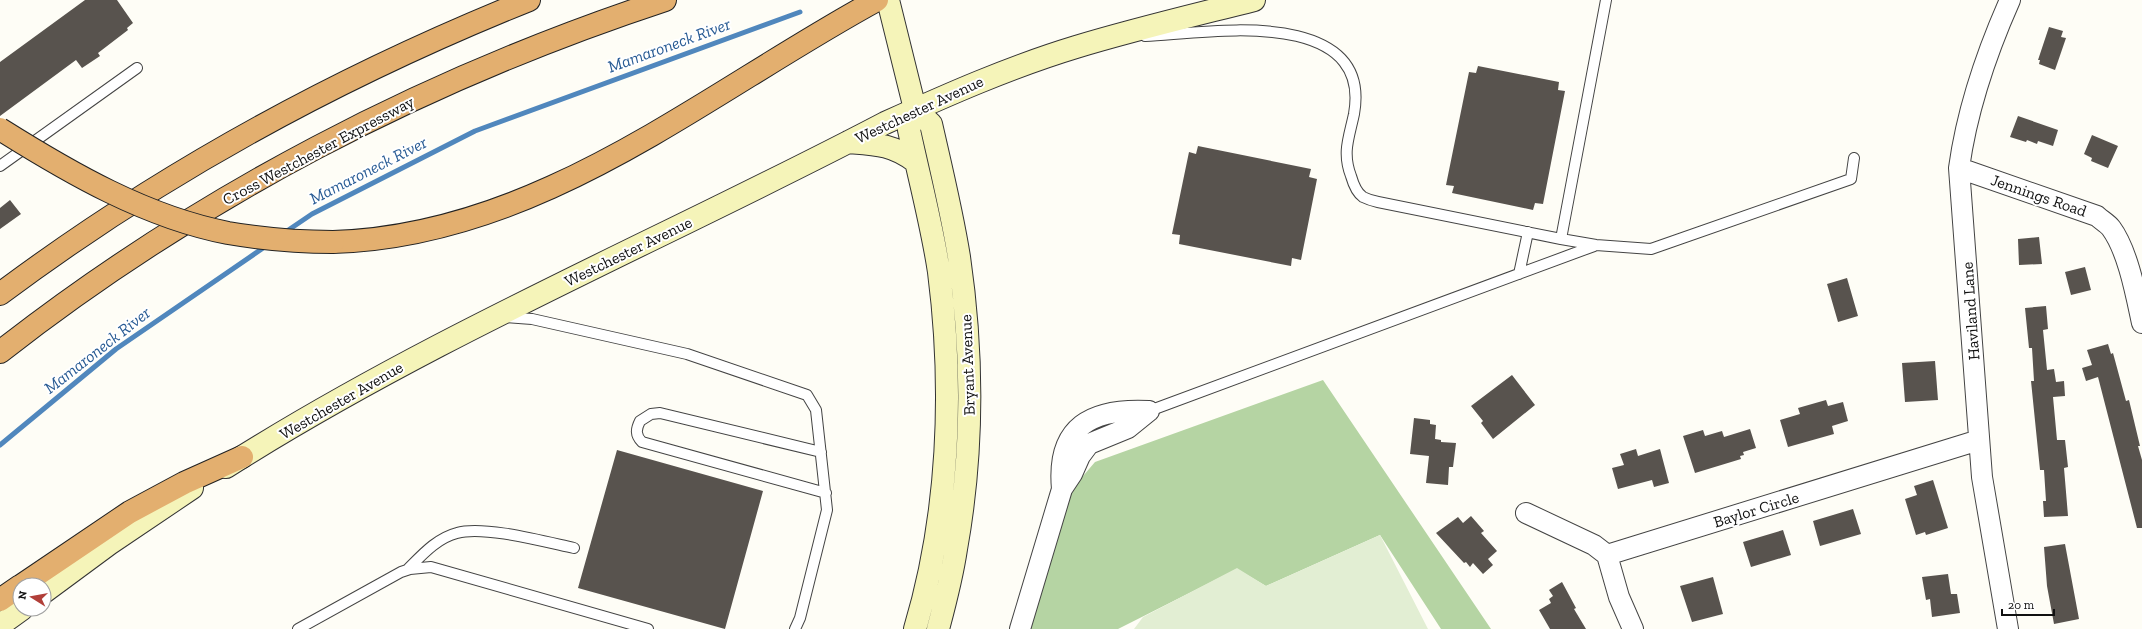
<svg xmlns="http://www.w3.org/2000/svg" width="2142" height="629" font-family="'Zilla Slab',serif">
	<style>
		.forest { fill: #b5d4a3 }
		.pitch { fill: #e2eed3 }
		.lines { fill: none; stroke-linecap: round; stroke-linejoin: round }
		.stream { stroke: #5087bd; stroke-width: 5 }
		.building { fill: #58534e }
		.service-casing { stroke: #444; stroke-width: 12 }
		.minor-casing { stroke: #444; stroke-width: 22 }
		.secondary-casing { stroke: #333; stroke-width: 24 }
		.motorway-casing { stroke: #222; stroke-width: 24 }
		.service { stroke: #fff; stroke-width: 10 }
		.minor { stroke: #fff; stroke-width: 20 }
		.secondary { stroke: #f5f4b9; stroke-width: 22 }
		.motorway { stroke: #e3af6f; stroke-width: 22 }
		.motorway-bridge-casing { stroke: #222; stroke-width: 24; stroke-linecap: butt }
		.motorway-bridge { stroke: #e3af6f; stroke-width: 22 }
		.labels { text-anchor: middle; stroke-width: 4; stroke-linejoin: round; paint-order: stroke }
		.street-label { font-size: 16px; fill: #111; stroke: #fff }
		.water-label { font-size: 17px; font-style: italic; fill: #285b94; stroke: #fff }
	</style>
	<rect width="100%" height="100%" fill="#fefdf6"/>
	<!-- forest -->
	<path class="forest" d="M1323,380l168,249h-50l-61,-94 -114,51 -29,-17 -119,60h-88l42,-140 23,-27z"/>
	<!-- pitch -->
	<path class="pitch" d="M1380,535l48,94h-294l9,-12 94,-49 29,18z"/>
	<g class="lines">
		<!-- stream -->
		<path class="stream" d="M284,233l28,-19 163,-83 325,-119
			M0,445l116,-96 150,-103"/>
	</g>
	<!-- building -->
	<path class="building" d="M85,0h32l16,23 -6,5 1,2 -30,23 2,3 -18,12 -6,-8 -76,56v-54z
		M2049,27l14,4 -2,6 5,1 -11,32 -16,-6 1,-4h-2z
		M1478,66l81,16 -1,8 7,1 -22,113 -8,-1 -2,7 -81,-17 2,-7 -8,-1 23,-113 7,1z
		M2018,116l40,14 -5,16 -15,-5 -1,3 -10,-4 -1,2 -16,-5z
		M2092,135l26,11 -10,22 -17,-7 1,-3 -8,-4z
		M1198,146l113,23 -2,8 8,2 -16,81 -9,-2 -1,8 -112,-22 1,-9 -8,-1 17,-82 7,2z
		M10,200l11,14 -21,15v-21z
		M2039,237l3,27 -23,1 -1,-26z
		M2085,267l6,23 -20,5 -6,-23z
		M1847,278l11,38 -20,6 -11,-38z
		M2046,306l2,23 -5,1 4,40 7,-1 2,13 8,-1 1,15 -12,1 4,43h8l3,27 -4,1 4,48 -24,1 -1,-16h3l-2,-31h-4l-9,-89h3l-2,-33h-3l-4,-40z
		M2108,344l3,10 2,-1 13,48 3,-1 11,46h-2l4,14v68h-5l-39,-151 -12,4 -4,-13 10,-3 -5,-15z
		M1935,361l3,39 -33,2 -3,-39z
		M1512,375l23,30 -42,34 -12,-16 2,-2 -12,-15z
		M1826,400l2,6 15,-4 5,19 -16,5 2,8 -46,13 -8,-27 20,-6 -2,-6z
		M1414,418l16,2v4l6,1 -1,14 6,1v2l15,1 -3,24h-4l-1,18 -22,-2 3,-27 -19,-2z
		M1750,429l6,19 -13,4 1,3 -4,1 1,3 -46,14 -12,-37 20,-6 2,6 17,-5 2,6z
		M1636,449l2,7 22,-7 9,34 -15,4 -2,-7 -34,9 -6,-21 12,-3 -4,-11z
		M617,450l146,41 -38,138 -147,-41z
		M1933,480l15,48 -22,7 -1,-3 -9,3 -11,-36 12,-4 -3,-9z
		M1853,509l8,25 -41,12 -7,-25z
		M1471,516l13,15 -3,2 16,18 -9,8 5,6 -10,9 -10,-11 -3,4 -4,-5 -2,1 -28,-30 22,-16 5,6z
		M1783,530l8,25 -40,12 -8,-25z
		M2065,544l14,75 -25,5 -7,-38 -3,-39z
		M1948,574l3,20h6l3,19 -28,4 -2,-18 -4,1 -4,-23z
		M1713,577l10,37 -31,8 -12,-36z
		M1562,582l14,26 -2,1 12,20h-36l-11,-19 12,-7 -2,-4 4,-3 -4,-6z"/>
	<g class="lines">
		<!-- service casing -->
		<g class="service-casing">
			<path id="service" d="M1145,36c48,-3 106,-11 152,0 41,10 65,33 57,78 -5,24 -12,38 -3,62 2,7 6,17 12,21 4,2 10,4 15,5l183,37 35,6 55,4 200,-70 3,-21
				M0,166l137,-98
				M1561,239l45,-239
				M1519,274l9,-42
				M506,317l26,2 155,35 120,41 9,15 11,100 -27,108 -5,11
				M1149,411l445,-165
				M821,452l-161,-39 -9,1 -11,7c-4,8 -5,14 2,21l184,51
				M408,569c14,-14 29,-31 49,-36 26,-8 89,9 117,15
				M298,629l103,-57 9,-3 21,-2 217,62"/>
		</g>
		<!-- minor casing -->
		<g class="minor-casing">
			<path id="minor" d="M1959,168l138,48c4,4 10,7 14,12 17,23 25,67 31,95
				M1062,489l10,-15 8,-18 9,-12 39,-16 21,-17
				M1526,513l68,32 13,10
				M1607,555l372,-115
				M1607,555l12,42 14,32
				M1020,629l42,-140c-6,-63 30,-81 87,-78
				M2008,629l-26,-152 -23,-309c8,-58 27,-114 51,-168"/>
		</g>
		<!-- secondary casing -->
		<g class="secondary-casing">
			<path id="secondary" d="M888,0l27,109 16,15c10,44 21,89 28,133 14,96 14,197 -3,292 -4,27 -11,54 -18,80
				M848,142c27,2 45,2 68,20
				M226,467c210,-133 440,-229 659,-344 62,-28 125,-56 191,-76 59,-18 119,-32 178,-47
				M44,592l65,-48 83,-56
				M0,625l22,-16
				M915,629c34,-114 39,-239 24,-357 -7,-47 -20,-95 -30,-142l6,-21"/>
		</g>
		<!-- motorway casing -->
		<g class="motorway-casing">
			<path id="motorway" d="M333,242c207,-6 371,-148 544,-242
				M0,294c163,-122 340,-218 529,-294
				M0,352c198,-155 425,-273 665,-352
				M22,585l108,-73 54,-29 58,-26
				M0,600l20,-14"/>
		</g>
		<!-- service -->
		<use href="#service" class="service"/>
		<!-- minor -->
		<use href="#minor" class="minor"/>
		<!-- secondary -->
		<use href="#secondary" class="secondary"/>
		<!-- motorway -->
		<use href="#motorway" class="motorway"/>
		<!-- motorway-bridge casing -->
		<g class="motorway-bridge-casing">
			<path id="motorway-bridge" d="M0,129c70,44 146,88 228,104 35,6 70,9 105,9"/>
		</g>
		<!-- motorway-bridge -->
		<use href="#motorway-bridge" class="motorway-bridge"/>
	</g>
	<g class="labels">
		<!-- street labels -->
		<g class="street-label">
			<text transform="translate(919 109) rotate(-25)" y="6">Westchester Avenue</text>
			<text transform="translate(318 150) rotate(-28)" y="6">Cross Westchester Expressway</text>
			<text transform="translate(2039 195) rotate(19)" y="6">Jennings Road</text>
			<text transform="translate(628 251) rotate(-26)" y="6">Westchester Avenue</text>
			<text transform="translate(1970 311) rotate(-94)" y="6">Haviland Lane</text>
			<text transform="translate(967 365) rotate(-92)" y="6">Bryant Avenue</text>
			<text transform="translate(341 400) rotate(-30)" y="6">Westchester Avenue</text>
			<text transform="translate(1756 509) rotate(-17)" y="6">Baylor Circle</text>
		</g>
		<!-- water labels -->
		<g class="water-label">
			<text transform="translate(669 45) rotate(-20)" y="6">Mamaroneck River</text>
			<text transform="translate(368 170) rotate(-27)" y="6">Mamaroneck River</text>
			<text transform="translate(97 350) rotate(-38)" y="6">Mamaroneck River</text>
		</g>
	</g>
	<!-- north arrow -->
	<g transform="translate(32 597) rotate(281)"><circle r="19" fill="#ffffff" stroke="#a0a0a0"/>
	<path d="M0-3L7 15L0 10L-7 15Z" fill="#b13f39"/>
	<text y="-6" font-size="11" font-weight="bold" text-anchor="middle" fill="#111111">N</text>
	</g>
	<!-- scale -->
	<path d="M2002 609v6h52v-6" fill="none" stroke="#111111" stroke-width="2"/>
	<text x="2008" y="609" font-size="12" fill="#111111" stroke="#ffffff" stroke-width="3" paint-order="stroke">20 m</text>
</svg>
